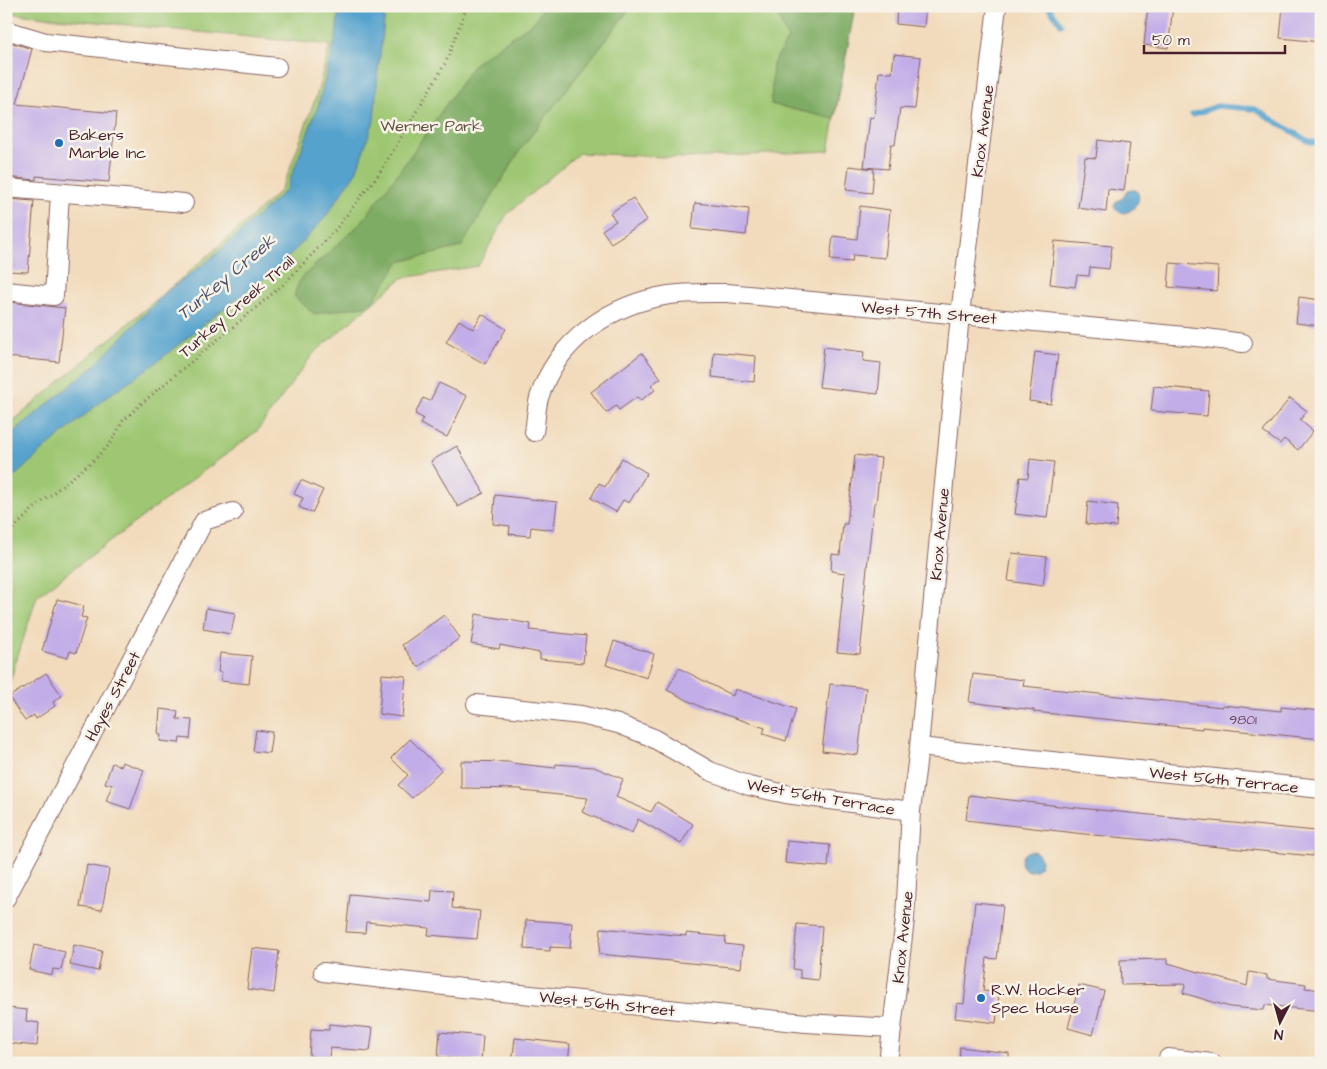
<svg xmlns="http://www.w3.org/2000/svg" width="1327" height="1069" font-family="'Architects Daughter',sans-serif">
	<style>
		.green { fill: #9fc773; stroke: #74734f }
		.forest { fill: #7fac65; stroke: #646648 }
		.water { fill: #54a2cd; stroke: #4f607c }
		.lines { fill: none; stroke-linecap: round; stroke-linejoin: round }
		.stream { stroke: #54a2cd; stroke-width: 5.5 }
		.building { fill: #c2ade8 }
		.minor-casing { stroke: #85615e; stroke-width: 20 }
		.path { stroke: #85615e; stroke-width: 3; stroke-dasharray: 1 4; stroke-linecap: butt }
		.minor { stroke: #fff; stroke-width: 18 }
		.poi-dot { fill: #1f6fb2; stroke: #f7f3e8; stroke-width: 2 }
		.labels { text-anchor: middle; stroke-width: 5; stroke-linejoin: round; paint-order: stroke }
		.number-label { font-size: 14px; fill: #68425a }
		.park-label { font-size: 16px; fill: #645141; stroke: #f7f3e8 }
		.street-label { font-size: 16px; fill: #4a1f2b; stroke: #f7f3e8 }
		.poi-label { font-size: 16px; fill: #4a1f2b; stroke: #f7f3e8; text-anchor: start }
		.water-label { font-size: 18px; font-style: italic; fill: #4e536c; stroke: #f7f3e8 }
	</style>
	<rect width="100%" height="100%" fill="#f7f3e8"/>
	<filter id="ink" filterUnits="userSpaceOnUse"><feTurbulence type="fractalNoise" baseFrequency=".02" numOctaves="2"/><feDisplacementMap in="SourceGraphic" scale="10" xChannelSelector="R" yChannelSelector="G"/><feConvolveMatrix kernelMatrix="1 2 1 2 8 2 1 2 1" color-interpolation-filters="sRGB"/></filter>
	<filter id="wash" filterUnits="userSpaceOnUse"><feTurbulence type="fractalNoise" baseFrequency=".0096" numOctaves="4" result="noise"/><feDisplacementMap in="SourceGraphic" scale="20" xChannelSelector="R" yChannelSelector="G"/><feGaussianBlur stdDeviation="1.12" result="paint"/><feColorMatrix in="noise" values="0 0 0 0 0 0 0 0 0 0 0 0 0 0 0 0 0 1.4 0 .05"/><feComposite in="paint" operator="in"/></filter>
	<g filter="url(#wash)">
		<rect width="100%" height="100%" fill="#f2dbbc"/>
		<!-- green -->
		<path class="green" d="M6,6h849l-26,145 -142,7 -108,-5 -72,61 -29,52 -76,12 -89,76 -56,77 -220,165 -31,97v-266l204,-173 70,-63 8,-17 29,-80 13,-49 -324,-32z"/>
		<!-- forest -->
		<path class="forest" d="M544,6h88l-110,141 -61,100 -62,15 -29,43 -56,9 -20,-18 6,-17 61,-56 41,-55 73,-105 60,-42z
			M773,6h82l-21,113 -63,-15 2,-40 15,-25z"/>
		<!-- water -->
		<path class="water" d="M339,6h47l-8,64 -4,50 -18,52 -32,47 -46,49 -60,45 -64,51 -49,34 -65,55 -34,31v-46l88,-72 71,-73 48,-36 73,-67 32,-84 18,-69z
			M1132,190h4c11,14 -15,33 -22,16l3,-5 6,-3 4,-7z
			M1021 861a10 10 0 1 1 20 0a10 10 0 1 1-20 0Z"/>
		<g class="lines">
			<!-- stream -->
			<path class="stream" d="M1048,6l13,18
				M1192,115l25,-9 38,3 53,32 13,3"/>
		</g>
		<g id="blocks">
			<!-- building -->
			<path class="building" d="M897,6h29l-2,21 -28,-3z
				M1148,6h25l-5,42 -24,-3z
				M1283,6h38v36l-41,-4z
				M6,41l26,8 -15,55 99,9 -7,69 -73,-6v4l-30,-3z
				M894,54l27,3 -6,52 -15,-1 -5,37 -4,-1 -3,25 -24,-2 6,-50 4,1 5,-46 13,1z
				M1098,140l32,4 -6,47 -16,-2 -2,23 -28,-4 7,-51 11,1z
				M849,166l25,3 -2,24 -26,-3z
				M633,198l14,22 -36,23 -9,-13 14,-9 -6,-8z
				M6,199l28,2 -6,71 -22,-1z
				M695,203l54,6 -3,26 -54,-6z
				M860,206l30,4 -5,48 -32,-3 -1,7 -22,-2 3,-24 24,3z
				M1055,241l57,5 -3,23 -19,-2 -1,9 -12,-1 -2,12 -25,-3z
				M1170,263l48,4 -1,24 -49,-4z
				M1299,297l22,3v26l-25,-3z
				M8,302l57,6 -6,54 -53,-5z
				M482,314l24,15 -21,35 -39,-22 13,-22 14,9z
				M824,347l40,5 -1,9 18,2 -3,31 -59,-7z
				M714,352l42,4 -2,26 -42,-5z
				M1035,352l23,3 -7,49 -22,-3z
				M642,353l19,25 -10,7 4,5 -14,10 -4,-3 -18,13 -3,-4 -10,7 -15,-21z
				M439,383l28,13 -20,41 -27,-13 3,-6 -8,-4 8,-16 7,3z
				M1154,386l55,5 -2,25 -56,-5z
				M1290,398l17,13 -7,9 13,11 -15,19 -14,-11 -4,5 -17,-12z
				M457,446l27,47 -26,14 -27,-46z
				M855,455l26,3 -5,45h-2l-11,102h2l-5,49 -23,-2 8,-79 -14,-2 1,-17 8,1 3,-31h4z
				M622,458l25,15 -18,30 -6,-3 -7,12 -25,-14 8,-15 6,4z
				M1030,459l24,3 -7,56 -32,-4 5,-37 8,1z
				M301,480l22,10 -11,23 -13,-6 4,-9 -9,-4z
				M495,495l62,7 -3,28 -23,-3 -1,9 -21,-2 1,-8 -17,-2z
				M1088,501l30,4 -2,22 -30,-3z
				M1012,553l35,4 -4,29 -35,-5z
				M57,599l27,7 -3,11 6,1 -11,35 -6,-2 -3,7 -25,-7z
				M206,608l29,5 -4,21 -28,-5z
				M476,614l55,10 -1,6 56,6 -3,27 -43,-4v-6l-40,-8 -1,4 -28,-5z
				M444,615l16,23 -42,29 -16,-22z
				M614,641l40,13 -7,24 -41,-13z
				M220,653l32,3 -3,28 -28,-3 1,-9h-4z
				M679,668l54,28 2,-7 61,20 -10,32 -23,-7 2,-6 -57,-19 -1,1 -40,-20z
				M46,673l16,23 -9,6 2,4 -19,13 -2,-4 -9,6 -16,-24z
				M382,674l24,2 -4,41 -23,-3z
				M973,674l51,6 -1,6 199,21v-2l59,6v-4l40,4v28l-119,-12v2l-168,-17v-2l-65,-8z
				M830,684l36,4 -8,67 -36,-4z
				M160,709l18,2 -1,8 15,1 -2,19 -10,-1 -1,5 -19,-2 1,-6h-3z
				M256,730l16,2 -3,21 -16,-2z
				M410,739l31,31 -29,28 -14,-13 10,-10 -17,-17z
				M461,761l50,1v1l44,5 1,-4 38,3 29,12 -7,18 35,15 6,-10 36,22 -12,20 -43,-25 -6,14 -50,-21 6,-14 -66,-7v-2l-61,-1z
				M122,762l22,8 -14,39 -24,-8 6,-16 -7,-2 7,-20 9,3z
				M969,795l99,12 248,24 -3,25 -229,-22 -118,-14z
				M787,841l43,4 -2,22 -43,-4z
				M87,865l22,4 -7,41 -22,-3z
				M432,890l21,1 -1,17 28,3 -3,28 -49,-4 1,-7 -63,-6 -1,11 -19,-1 4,-38 81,8z
				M975,902l28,3 -6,54 -10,-1 -4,33 16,2 -3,30 -41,-5 2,-15 7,1z
				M526,920l46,3 -2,25 -20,-1v4l-26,-2z
				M797,924l25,2 -4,54 -18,-2v-8l-7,-1z
				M601,928l85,8v-3l40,4 -1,7 18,2 -2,22 -142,-14z
				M34,945l31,7 -4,18 -8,-1 -1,6 -23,-5z
				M74,945l28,6 -4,20 -28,-6z
				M252,948l27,3 -5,42 -27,-4z
				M1168,959v4l79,23 2,-14 18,3v4l39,5 -1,4 16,2v21l-56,-6 -1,5 -34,-3 -47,-14 3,-9 -65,1 -1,-25z
				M1079,985l25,6 -11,44 -25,-7z
				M8,1008l19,2 -1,11 13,2 -2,23 -31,-3z
				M329,1024l44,4 -3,23 -40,-3 -1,10 -20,-2 2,-27 18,1z
				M440,1032l43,4 -2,25 -43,-4z
				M515,1038l55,6 -2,19h-56z
				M960,1047l49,6v10h-50z"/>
		</g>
	</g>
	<g filter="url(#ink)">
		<use href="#blocks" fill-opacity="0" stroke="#85615e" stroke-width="1"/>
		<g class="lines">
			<!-- minor casing -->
			<g class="minor-casing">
				<path id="minor" d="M6,30l40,12 231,25
					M6,188l178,15
					M6,291l48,5 6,-103
					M534,432c2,-11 2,-23 5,-34 18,-58 72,-94 130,-103 19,-3 39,-2 58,-2l479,45 37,5
					M476,704l105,11 37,9 33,13 59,34 39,15 37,8 125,17
					M919,747l402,42
					M6,898l198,-377 29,-9
					M323,972l139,16 344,35 86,5
					M1168,1058l44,5
					M888,1063l17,-144 6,-108 8,-64 41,-432 37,-309"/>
			</g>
			<!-- path -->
			<path class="path" d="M6,536l26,-26 63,-51 15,-15 13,-23 20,-19 141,-118 52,-55 45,-58 65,-109 21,-56"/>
			<!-- minor -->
			<use href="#minor" class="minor"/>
		</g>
	</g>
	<!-- markers -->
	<g class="poi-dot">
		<circle cx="59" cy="143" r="5"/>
		<circle cx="981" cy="998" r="5"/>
	</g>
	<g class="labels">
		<!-- number labels -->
		<g class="number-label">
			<text x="1243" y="724">9801</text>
		</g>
		<!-- park labels -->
		<g class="park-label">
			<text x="431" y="131">Werner Park</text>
		</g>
		<!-- street labels -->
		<g class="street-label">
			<text transform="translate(982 131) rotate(-83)" y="6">Knox Avenue</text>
			<text transform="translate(236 306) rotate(-41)" y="6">Turkey Creek Trail</text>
			<text transform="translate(929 312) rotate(5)" y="6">West 57th Street</text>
			<text transform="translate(939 534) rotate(-85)" y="6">Knox Avenue</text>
			<text transform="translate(112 696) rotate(-62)" y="6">Hayes Street</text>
			<text transform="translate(1224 779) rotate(6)" y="6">West 56th Terrace</text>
			<text transform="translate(821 796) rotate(10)" y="6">West 56th Terrace</text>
			<text transform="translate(902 937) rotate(-84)" y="6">Knox Avenue</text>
			<text transform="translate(607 1003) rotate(6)" y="6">West 56th Street</text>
		</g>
		<!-- poi labels -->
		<g class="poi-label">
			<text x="69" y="140">Bakers<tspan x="69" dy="18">Marble Inc</tspan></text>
			<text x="991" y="995">R.W. Hocker<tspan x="991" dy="18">Spec House</tspan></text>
		</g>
		<!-- water labels -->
		<g class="water-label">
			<text transform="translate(226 277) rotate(-40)" y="6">Turkey Creek</text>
		</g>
	</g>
	<!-- margin -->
	<rect width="1327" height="1069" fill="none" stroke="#f7f3e8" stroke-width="25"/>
	<!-- north arrow -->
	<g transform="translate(1280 1022) rotate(186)" stroke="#f7f3e8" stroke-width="4" paint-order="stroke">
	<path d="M0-4L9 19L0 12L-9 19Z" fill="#4a1f2b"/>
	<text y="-8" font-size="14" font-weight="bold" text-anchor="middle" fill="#4a1f2b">N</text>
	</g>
	<!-- scale -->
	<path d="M1144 45v8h141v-8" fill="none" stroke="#4a1f2b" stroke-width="2.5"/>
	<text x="1152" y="45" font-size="15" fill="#4a1f2b" stroke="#f7f3e8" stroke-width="4" paint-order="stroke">50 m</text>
</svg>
